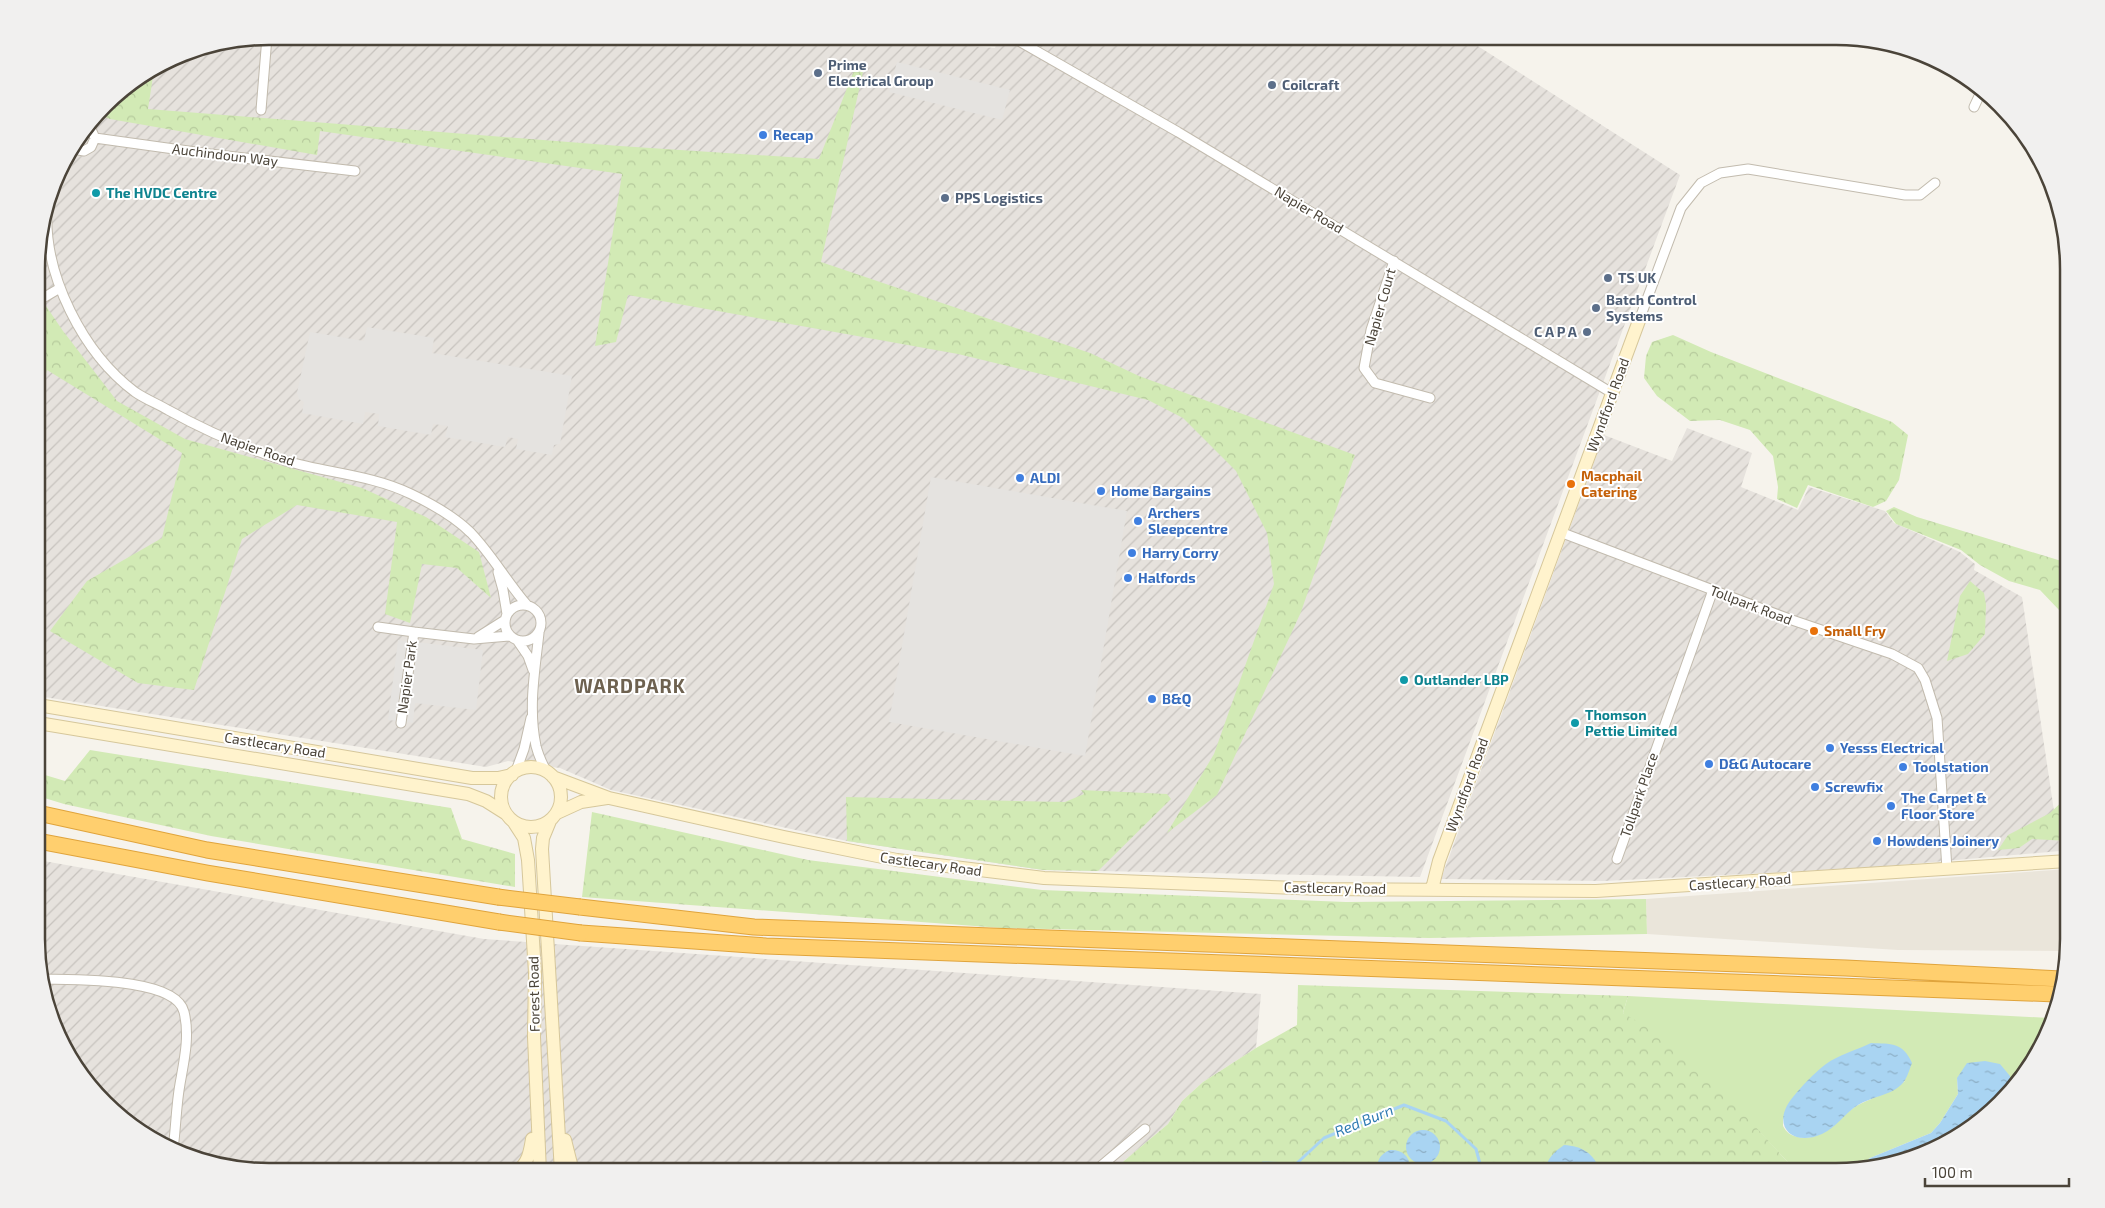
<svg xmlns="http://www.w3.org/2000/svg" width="2105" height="1208" font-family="'Exo 2',sans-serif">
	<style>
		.residential { fill: #eae5da }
		.industrial { fill: url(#industrial-furrows) }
		.green { fill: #d2eab5; fill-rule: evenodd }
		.forest { fill: url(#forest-crowns) }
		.parking { fill: #e5e3e0 }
		.water { fill: url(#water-ripples) }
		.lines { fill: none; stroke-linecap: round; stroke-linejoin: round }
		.stream { stroke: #a9d4f2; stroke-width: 3 }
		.street-casing { stroke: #c2bbae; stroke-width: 11 }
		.secondary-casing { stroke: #d6c79b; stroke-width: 14 }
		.highway-casing { stroke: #e0a43c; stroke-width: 17 }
		.street { stroke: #fff; stroke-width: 9 }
		.secondary { stroke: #fff3cd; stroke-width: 12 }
		.highway { stroke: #ffcf6e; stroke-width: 15 }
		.highway-bridge-casing { stroke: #e0a43c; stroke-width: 17; stroke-linecap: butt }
		.highway-bridge { stroke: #ffcf6e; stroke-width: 15 }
		.service-dot { fill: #5c6f8a; stroke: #fff; stroke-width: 2 }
		.shop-dot { fill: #3f7fe0; stroke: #fff; stroke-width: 2 }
		.culture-dot { fill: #0f9aa8; stroke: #fff; stroke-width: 2 }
		.food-dot { fill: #e8710a; stroke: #fff; stroke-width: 2 }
		.labels { text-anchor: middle; stroke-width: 4; stroke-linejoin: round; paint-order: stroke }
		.service-label { font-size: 14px; font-weight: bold; fill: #4e5e75; stroke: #fff; text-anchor: start }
		.shop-label { font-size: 14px; font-weight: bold; fill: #366cbe; stroke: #fff; text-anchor: start }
		.street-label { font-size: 14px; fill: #4b4439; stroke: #fff }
		.culture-label { font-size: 14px; font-weight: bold; fill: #0d838f; stroke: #fff; text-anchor: start }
		.food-label { font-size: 14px; font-weight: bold; fill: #c56008; stroke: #fff; text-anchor: start }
		.water-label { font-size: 15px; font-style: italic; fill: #2e7ab2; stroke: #fff }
		.district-label { font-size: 19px; font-weight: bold; letter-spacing: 1px; fill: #6e6250; stroke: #fff }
		.rim { fill: none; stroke: #4b4439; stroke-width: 2.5 }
	</style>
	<defs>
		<pattern id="industrial-furrows" width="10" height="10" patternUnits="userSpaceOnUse" patternTransform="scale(1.25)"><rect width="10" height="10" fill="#e6e2dd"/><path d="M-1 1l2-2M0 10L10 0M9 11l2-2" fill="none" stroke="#c7c3be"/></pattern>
		<pattern id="forest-crowns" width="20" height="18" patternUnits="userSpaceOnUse" patternTransform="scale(1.25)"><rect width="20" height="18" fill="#d2eab5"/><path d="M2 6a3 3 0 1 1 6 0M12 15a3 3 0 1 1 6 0" fill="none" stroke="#b6ca9c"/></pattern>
		<pattern id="water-ripples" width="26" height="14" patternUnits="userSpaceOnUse" patternTransform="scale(1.25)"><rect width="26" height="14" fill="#a9d4f2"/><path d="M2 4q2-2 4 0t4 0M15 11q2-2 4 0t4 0" fill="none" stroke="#8caec5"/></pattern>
	</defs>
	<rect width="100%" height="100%" fill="#f6f3ec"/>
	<!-- residential -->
	<path class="residential" d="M2068,869v82l-170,-1 -251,-16 -1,-35z"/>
	<!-- industrial -->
	<path class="industrial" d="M269,36h582l144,12 4,-12h463l218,139 -260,702 -377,-7 -196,-29 -236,-51 -51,-22 -52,-7 -22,6 -448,-71v-457l22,-73 55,-72 65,-40z
		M1687,428l65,25 -11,34 57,23 11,-23 76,24 9,12 66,29 15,12 -1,6 48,27 38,254 -196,17 -260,13 -163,-2 163,-444 68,26z
		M38,860l446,79 777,55 -5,54 -53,34 -21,19 -14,23 -56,47 -844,1 -59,-8 -56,-23 -77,-72 -38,-100z"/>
	<!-- green -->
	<path class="green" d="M1628,996l421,22 -11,37 -28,37v-16l-53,2 1,16 -18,29 -9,10 -61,25 -12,11 -7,2h-55l-39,-42 -134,-116zM1905,1081c-14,12 -29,15 -45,23 -21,11 -36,39 -62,33 -8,-2 -11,-4 -15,-11v-7z"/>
	<!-- forest -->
	<path class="forest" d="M864,67l-43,195 269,91 49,23 216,79 -54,157 -84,183 -50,38 47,-79 60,-170 -7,-51 -31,-62 -53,-53 -35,-18 -190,-46 -330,-59 -12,47 -21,4 27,-172 -302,-43 -3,24 -207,-36 -11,-4 16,-21 39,-24 -6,39 472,37 199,13 36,-91z
		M46,306l17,25 54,70 68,38 177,49 64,29 53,35 12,46 -34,-30 -35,-4 -12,59 -25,-9 12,-92 -100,-17 -55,34 -48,151 -56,-7 -88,-52 37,-50 75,-43 20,-85 -135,-83 -9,30v-80z
		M1673,335l38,17 181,70 16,13 -9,45 -13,21 -13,6 -65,-22 -11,23 -20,-9 1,-12 -5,-31 -23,-26 -30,-10 -30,1 -33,-25 -13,-18 2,-22 6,-14z
		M1894,507l23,10 151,46v50l-9,-3 -19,-20 -31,-9 -29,-16 -19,-15 -65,-26 -10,-13z
		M1970,581l14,12 2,12 -1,29 -17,20 -21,7 13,-65z
		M90,750l361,58 11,31 53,15v33l-304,-51 -147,-32 -26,-8v-27l7,6 20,6z
		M1081,790l86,4 4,5 -73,72 -55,-1 -196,-29 -1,-44 219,5 19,-8z
		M2068,796v45l-36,-2 -13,9 -21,2 10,-15 42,-22z
		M592,812l216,48 234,30 304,12 300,-3 1,35 -218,4 -427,-10 -420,-31z
		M1298,985l330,11 -5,17 61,36 112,122h-684l56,-47 14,-23 21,-19 53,-34 41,-23z"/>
	<!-- parking -->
	<path class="parking" d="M897,62l113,28 -8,30 -113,-28z
		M367,327l67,11 -2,15 140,23 -12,68 -6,1 -2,10 -36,-6 2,-10 -10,-2 -3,10 -60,-10 3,-11 -15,-2 -2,11 -53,-9 1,-12 -14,-2 -2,12 -61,-11 2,-11 -5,-3 -2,-6 13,-61 54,9z
		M931,477l196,34 -42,245 -196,-34z
		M398,640l85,10 -7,60 -61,-7 -2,20 -25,-3z"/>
	<!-- water -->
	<path class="water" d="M1871,1043c20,1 32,-1 41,20 -2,5 -4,12 -7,17 -9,15 -33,16 -47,25 -13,8 -22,23 -36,29 -31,14 -52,-10 -29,-37 9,-11 21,-24 33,-33 12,-9 31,-14 45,-21z
		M1985,1061l15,3 10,12v16l-9,11 -48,37 -95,29 12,-11 61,-25 9,-10 18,-29 -1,-16 10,-15z
		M1406 1147a17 17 0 1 1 34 0a17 17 0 1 1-34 0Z
		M1564,1145c18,1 30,8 36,26h-54c0,-12 8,-19 18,-26z
		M1390,1150c13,-1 22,8 19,21h-31c-2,-10 2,-17 12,-21z"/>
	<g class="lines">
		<!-- stream -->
		<path class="stream" d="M1261,1171l2,-8 33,1 28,-26 80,-33 42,16 30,28 6,22"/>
		<!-- street casing -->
		<g class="street-casing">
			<path id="street" d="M1001,36l16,4 161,92 434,261
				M1974,107l6,-13
				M261,110l6,-73
				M95,138l115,16 145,17
				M73,149l11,2 7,-4 4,-9 -5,-11
				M47,211c-3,65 36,142 88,181 10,7 23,12 33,18 38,21 77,38 118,51 41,12 86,14 125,33 21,10 43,22 60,39 21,22 36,49 56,72
				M1394,261l-23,69 -7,38 11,15 55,15
				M38,301l22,-13
				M1640,318l41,-110 20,-25 19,-10 28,-4 157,26h15l15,-12
				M1560,532l232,88 100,34 26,14 7,12 12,38 10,151
				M498,572l5,18 4,24
				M505 623a18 18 0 1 1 36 0a18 18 0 1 1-36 0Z
				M378,627l36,5
				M539,633c-4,37 -11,75 -3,113 2,8 6,17 10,25
				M478,637l27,-17
				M517,640l11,16 5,14
				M401,723l13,-91 60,7 35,-3
				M516,771l8,-22 7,-31
				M1617,859l96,-269
				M42,979c30,1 134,-2 142,33 6,24 0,49 -4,72 -4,22 -4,44 -7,65
				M1095,1171l50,-42"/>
		</g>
		<!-- secondary casing -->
		<g class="secondary-casing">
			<path id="secondary" d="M38,705l434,73h26l14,-3
				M38,723l430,71 18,7 19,12
				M501 797a30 30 0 1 1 60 0a30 30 0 1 1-60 0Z
				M553,777l56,21 175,39 113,23 147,18 279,11 273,2 472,-30
				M557,813l24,-11 26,-4
				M513,821l11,17 4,22 7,113 -1,64 6,135
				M550,821l-7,17 -1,11 19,323
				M1432,889l7,-28 201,-543
				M565,1140l8,32
				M516,1172c12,-8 14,-20 16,-33"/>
		</g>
		<!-- highway casing -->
		<g class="highway-casing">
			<path id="highway" d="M38,813l169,37 291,47
				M38,841l169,32 292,49
				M580,907l174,20 1092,41 215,11
				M581,933l185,13 1290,48"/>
		</g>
		<!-- street -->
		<use href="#street" class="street"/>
		<!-- secondary -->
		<use href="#secondary" class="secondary"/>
		<!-- highway -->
		<use href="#highway" class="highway"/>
		<!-- highway-bridge casing -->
		<g class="highway-bridge-casing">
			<path id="highway-bridge" d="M498,897l82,10
				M499,922l82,11"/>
		</g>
		<!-- highway-bridge -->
		<use href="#highway-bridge" class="highway-bridge"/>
	</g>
	<!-- markers -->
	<g class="service-dot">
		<circle cx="818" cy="73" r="5"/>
		<circle cx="1272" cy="85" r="5"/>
		<circle cx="945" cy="198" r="5"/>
		<circle cx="1608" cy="278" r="5"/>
		<circle cx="1596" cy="308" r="5"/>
		<circle cx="1587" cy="332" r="5"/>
	</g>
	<g class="shop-dot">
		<circle cx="763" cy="135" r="5"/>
		<circle cx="1020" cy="478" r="5"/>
		<circle cx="1101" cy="491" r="5"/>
		<circle cx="1138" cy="521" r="5"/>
		<circle cx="1132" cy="553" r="5"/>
		<circle cx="1128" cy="578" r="5"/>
		<circle cx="1152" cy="699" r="5"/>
		<circle cx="1830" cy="748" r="5"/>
		<circle cx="1709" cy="764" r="5"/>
		<circle cx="1903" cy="767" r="5"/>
		<circle cx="1815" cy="787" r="5"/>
		<circle cx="1891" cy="806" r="5"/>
		<circle cx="1877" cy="841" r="5"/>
	</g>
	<g class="culture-dot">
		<circle cx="96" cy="193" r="5"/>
		<circle cx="1404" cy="680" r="5"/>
		<circle cx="1575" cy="723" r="5"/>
	</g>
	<g class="food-dot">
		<circle cx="1571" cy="484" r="5"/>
		<circle cx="1814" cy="631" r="5"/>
	</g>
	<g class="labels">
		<!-- service labels -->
		<g class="service-label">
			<text x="828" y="70">Prime<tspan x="828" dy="16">Electrical Group</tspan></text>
			<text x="1282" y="90">Coilcraft</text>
			<text x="955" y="203">PPS Logistics</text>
			<text x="1618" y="283">TS UK</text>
			<text x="1606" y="305">Batch Control<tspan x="1606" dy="16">Systems</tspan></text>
			<text x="1577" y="337" text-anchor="end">C A P A</text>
		</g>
		<!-- shop labels -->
		<g class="shop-label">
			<text x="773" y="140">Recap</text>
			<text x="1030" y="483">ALDI</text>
			<text x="1111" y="496">Home Bargains</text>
			<text x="1148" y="518">Archers<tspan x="1148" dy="16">Sleepcentre</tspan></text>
			<text x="1142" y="558">Harry Corry</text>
			<text x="1138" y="583">Halfords</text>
			<text x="1162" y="704">B&amp;Q</text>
			<text x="1840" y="753">Yesss Electrical</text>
			<text x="1719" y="769">D&amp;G Autocare</text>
			<text x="1913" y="772">Toolstation</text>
			<text x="1825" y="792">Screwfix</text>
			<text x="1901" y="803">The Carpet &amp;<tspan x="1901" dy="16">Floor Store</tspan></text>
			<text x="1887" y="846">Howdens Joinery</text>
		</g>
		<!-- street labels -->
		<g class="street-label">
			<text transform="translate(225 155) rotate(7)" y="5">Auchindoun Way</text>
			<text transform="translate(1309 210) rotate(31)" y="5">Napier Road</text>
			<text transform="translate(1380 307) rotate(-74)" y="5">Napier Court</text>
			<text transform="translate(1608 405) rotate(-70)" y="5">Wyndford Road</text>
			<text transform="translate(258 449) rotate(19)" y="5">Napier Road</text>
			<text transform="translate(1751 605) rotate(21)" y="5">Tollpark Road</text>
			<text transform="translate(407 677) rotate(-82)" y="5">Napier Park</text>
			<text transform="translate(275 745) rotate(9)" y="5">Castlecary Road</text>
			<text transform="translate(1467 785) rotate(-70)" y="5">Wyndford Road</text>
			<text transform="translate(1639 795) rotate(-71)" y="5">Tollpark Place</text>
			<text transform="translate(931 864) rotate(8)" y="5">Castlecary Road</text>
			<text transform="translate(1740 882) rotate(-4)" y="5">Castlecary Road</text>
			<text transform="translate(1335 888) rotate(1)" y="5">Castlecary Road</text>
			<text transform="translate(534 994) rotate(-91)" y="5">Forest Road</text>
		</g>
		<!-- culture labels -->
		<g class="culture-label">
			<text x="106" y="198">The HVDC Centre</text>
			<text x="1414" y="685">Outlander LBP</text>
			<text x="1585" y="720">Thomson<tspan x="1585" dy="16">Pettie Limited</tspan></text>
		</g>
		<!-- food labels -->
		<g class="food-label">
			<text x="1581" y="481">Macphail<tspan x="1581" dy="16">Catering</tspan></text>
			<text x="1824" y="636">Small Fry</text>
		</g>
		<!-- water labels -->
		<g class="water-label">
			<text transform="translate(1364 1121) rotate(-22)" y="5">Red Burn</text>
		</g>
		<!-- district labels -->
		<g class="district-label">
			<text x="630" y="693">WARDPARK</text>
		</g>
	</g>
	<!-- crop -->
	<path d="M0 0H2105V1208H0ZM269 45H1836A224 224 0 0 1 2060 269V939A224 224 0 0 1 1836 1163H269A224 224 0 0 1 45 939V269A224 224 0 0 1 269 45Z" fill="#f1f0ef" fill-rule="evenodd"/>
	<path class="rim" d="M269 45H1836A224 224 0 0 1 2060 269V939A224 224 0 0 1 1836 1163H269A224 224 0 0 1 45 939V269A224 224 0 0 1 269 45Z"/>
	<!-- scale -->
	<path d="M1925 1178v8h144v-8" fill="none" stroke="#4b4439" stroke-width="2.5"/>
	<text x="1932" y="1178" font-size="15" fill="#4b4439" stroke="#ffffff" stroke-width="4" paint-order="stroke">100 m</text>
</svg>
